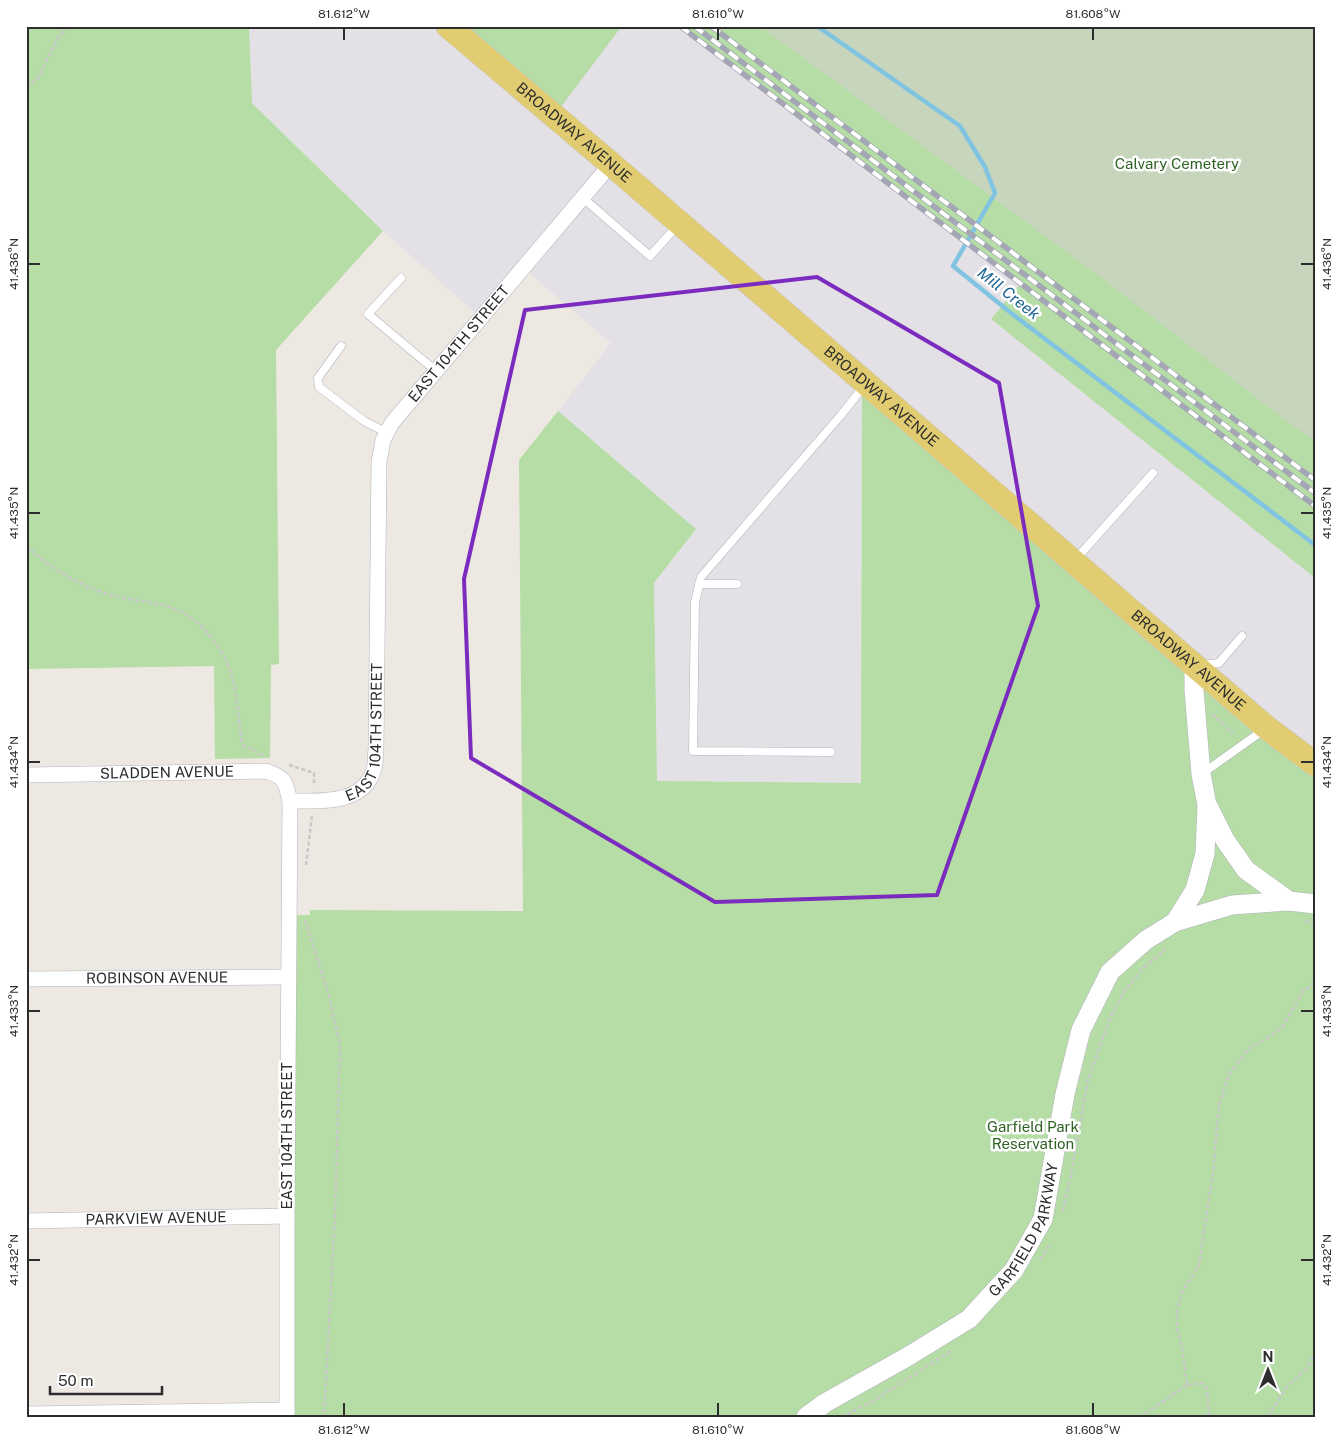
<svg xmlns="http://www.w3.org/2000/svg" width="1341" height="1443" font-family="'Public Sans',sans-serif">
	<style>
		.industrial { fill: #e3e1e6 }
		.green { fill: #b5dda5 }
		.cemetery { fill: #c6d5bb }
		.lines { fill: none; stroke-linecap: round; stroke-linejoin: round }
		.stream { stroke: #81c4e2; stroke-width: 4.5 }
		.service-casing { stroke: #b2b3bc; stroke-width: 9 }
		.minor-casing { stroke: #b2b3bc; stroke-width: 16 }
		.tertiary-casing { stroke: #b2b3bc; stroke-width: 20 }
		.primary-casing { stroke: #c8c8c8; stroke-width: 25 }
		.path { stroke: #c8c8c8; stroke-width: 2.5; stroke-dasharray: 4 2.5; stroke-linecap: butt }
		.service { stroke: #fff; stroke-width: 8 }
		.minor { stroke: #fff; stroke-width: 15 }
		.tertiary { stroke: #fff; stroke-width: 19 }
		.primary { stroke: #e2cc72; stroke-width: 24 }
		.rail-casing { stroke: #a4a6b5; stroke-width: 5.5 }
		.rail { stroke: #fff; stroke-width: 4; stroke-dasharray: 11; stroke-linecap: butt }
		.marked { fill: none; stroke: #7b2cbf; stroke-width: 4; stroke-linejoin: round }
		.ticks { fill: none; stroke: #2d2d2d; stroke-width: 2 }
		.labels { text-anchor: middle; stroke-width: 5; stroke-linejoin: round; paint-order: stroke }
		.street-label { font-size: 15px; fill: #2d2d2d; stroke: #fff }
		.park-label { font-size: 15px; fill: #2e6324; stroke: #fff }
		.water-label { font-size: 16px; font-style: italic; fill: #1e6491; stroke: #fff }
		.neatline { fill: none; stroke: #2d2d2d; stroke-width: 2 }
		.ticks-label { font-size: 12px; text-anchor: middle; fill: #2d2d2d }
	</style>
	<rect width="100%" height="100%" fill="#ede8e2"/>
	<!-- industrial -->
	<path class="industrial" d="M249,26h446l332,250 -36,43 324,259v185l-453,-380 -1,400 -204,-2 -3,-198 42,-54 -138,-118 53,-68 -88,-75 -42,50 -98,-87 -131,-128z"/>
	<!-- green -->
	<path class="green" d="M26,26h223l3,77 131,128 -107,119 3,314 -8,1 -1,93 -55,1 -1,-93 -188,3z
		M448,26h174l-68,90z
		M680,26h330l305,214v338l-324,-259 30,-36z
		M862,383l453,381v653h-1028l3,-502h20v-5l213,1 -4,-451 39,-49 138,118 -42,54 3,198 204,2z"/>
	<!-- cemetery -->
	<path class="cemetery" d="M760,26h555v415l-35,-25 -177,-137z"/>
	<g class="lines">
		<!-- stream -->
		<path class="stream" d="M817,26l143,100 25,41 10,26 -42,73 58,47 304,232"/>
		<!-- service casing -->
		<g class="service-casing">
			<path id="service" d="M583,198l67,58 28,-31
				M401,278l-33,36 68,57
				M341,346l-23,32 1,9 45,34 23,12
				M1075,560l78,-87
				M699,584h38
				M1201,665l18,-2 23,-27
				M831,752l-138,-1 2,-149 6,-25 140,-162 24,-30
				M1203,773l62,-44"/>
		</g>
		<!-- minor casing -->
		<g class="minor-casing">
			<g id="minor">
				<path id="s1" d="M26,775l240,-4c20,7 19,10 24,30l-3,415v201"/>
				<path id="s2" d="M290,801c30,0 74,4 84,-32 2,-6 1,-13 2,-20l3,-287 4,-22 9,-17 219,-259"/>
				<path id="s3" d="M26,979l262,-2"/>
				<path id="s4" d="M26,1221l261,-5"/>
				<path d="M26,1414l261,-4"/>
			</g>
		</g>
		<!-- tertiary casing -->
		<g class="tertiary-casing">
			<g id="tertiary">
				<path d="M1208,806l17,34 21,30 43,31 26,3"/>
				<path d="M1175,922l57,-17 57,-4"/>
				<path id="s5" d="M806,1417l19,-14 82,-46 62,-38 45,-49 29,-51 22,-125 16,-64 29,-58 36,-32 29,-18 20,-32 10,-36 2,-49 -6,-31 -7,-84v-25"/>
			</g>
		</g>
		<!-- primary casing -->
		<g class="primary-casing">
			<g id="primary">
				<path id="s6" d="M448,26l163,138 656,564 48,36"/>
			</g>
		</g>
		<!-- path -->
		<path class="path" d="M26,87l12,-9 20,-40 11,-12
			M26,546c23,21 49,37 78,47 23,8 48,7 71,16 27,10 52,44 58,72 5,21 6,43 9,64l21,10
			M1212,714l21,19
			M289,765l25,8v13
			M306,865l6,-49
			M305,920l23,72 12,53 -5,170 -11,202
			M1305,921l10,2
			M1063,1211l8,-37 17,-94 22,-62 13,-25 20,-25 23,-19
			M1040,1260l9,-14
			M1187,1385l15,-2 5,6 2,28
			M849,1412l2,5
			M841,1417l32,-16 78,-50
			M1140,1417l47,-32 -4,-32 -6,-25v-18l5,-18 17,-27 14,-93 6,-67 10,-31 21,-26 22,-13 12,-10 19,-34 12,-8
			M1270,1417v-4l16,-25 22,-22 7,-12"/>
		<!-- service -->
		<use href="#service" class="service"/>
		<!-- minor -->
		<use href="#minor" class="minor"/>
		<!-- tertiary -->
		<use href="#tertiary" class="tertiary"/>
		<!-- primary -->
		<use href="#primary" class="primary"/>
		<!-- rail casing -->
		<g class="rail-casing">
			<path id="rail" d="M680,26l635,480
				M694,26l621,467
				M711,26l604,454"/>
		</g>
		<!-- rail -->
		<use href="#rail" class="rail"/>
	</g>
	<!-- marked area -->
	<path class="marked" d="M817,277l182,106 39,223 -101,289 -222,7 -244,-144 -7,-179 61,-269z"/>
	<!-- ticks -->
	<path class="ticks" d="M344,28v12M718,28v12M1093,28v12M28,264h12M1301,264h13M28,513h12M1301,513h13M28,762h12M1301,762h13M28,1011h12M1301,1011h13M28,1260h12M1301,1260h13M344,1403v13M718,1403v13M1093,1403v13"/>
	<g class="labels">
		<!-- street labels -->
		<g class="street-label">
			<text dy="5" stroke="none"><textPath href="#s6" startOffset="165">BROADWAY AVENUE</textPath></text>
			<text dy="5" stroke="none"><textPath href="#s2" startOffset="550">EAST 104TH STREET</textPath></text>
			<text dy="5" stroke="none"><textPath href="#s6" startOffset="570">BROADWAY AVENUE</textPath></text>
			<text dy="5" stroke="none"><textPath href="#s6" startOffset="975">BROADWAY AVENUE</textPath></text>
			<text dy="5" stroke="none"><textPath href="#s2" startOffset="130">EAST 104TH STREET</textPath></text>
			<text dy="5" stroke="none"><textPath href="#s1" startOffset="141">SLADDEN AVENUE</textPath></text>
			<text dy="5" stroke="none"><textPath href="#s3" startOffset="131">ROBINSON AVENUE</textPath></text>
			<text transform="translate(287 1136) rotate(-90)" y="5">EAST 104TH STREET</text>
			<text dy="5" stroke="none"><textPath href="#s4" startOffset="130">PARKVIEW AVENUE</textPath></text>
			<text dy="5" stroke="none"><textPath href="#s5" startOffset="298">GARFIELD PARKWAY</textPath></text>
		</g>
		<!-- park labels -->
		<g class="park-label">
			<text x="1177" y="169">Calvary Cemetery</text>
			<text x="1033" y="1132">Garfield Park<tspan x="1033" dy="17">Reservation</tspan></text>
		</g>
		<!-- water labels -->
		<g class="water-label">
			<text transform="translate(1009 293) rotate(38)" y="6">Mill Creek</text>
		</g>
	</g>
	<!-- border -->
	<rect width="1341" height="1443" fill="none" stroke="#ffffff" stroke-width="55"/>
	<!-- north arrow -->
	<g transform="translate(1268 1370)" stroke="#ffffff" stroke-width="4" paint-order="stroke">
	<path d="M0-4L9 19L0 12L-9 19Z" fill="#2d2d2d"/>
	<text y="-8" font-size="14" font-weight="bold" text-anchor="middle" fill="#2d2d2d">N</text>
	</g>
	<!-- scale -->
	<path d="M50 1386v8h112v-8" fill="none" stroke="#2d2d2d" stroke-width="2.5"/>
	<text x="58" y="1386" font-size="15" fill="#2d2d2d" stroke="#ffffff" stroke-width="4" paint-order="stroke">50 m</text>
	<rect x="28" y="28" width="1286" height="1388" class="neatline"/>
	<g class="ticks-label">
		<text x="344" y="18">81.612°W</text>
		<text x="718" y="18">81.610°W</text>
		<text x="1093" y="18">81.608°W</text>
		<text transform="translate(14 264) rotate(-90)" y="4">41.436°N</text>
		<text transform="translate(1327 264) rotate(-90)" y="4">41.436°N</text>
		<text transform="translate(14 513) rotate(-90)" y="4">41.435°N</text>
		<text transform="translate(1327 513) rotate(-90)" y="4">41.435°N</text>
		<text transform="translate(14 762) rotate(-90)" y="4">41.434°N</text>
		<text transform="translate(1327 762) rotate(-90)" y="4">41.434°N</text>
		<text transform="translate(14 1011) rotate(-90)" y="4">41.433°N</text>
		<text transform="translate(1327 1011) rotate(-90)" y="4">41.433°N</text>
		<text transform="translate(14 1260) rotate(-90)" y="4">41.432°N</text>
		<text transform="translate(1327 1260) rotate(-90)" y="4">41.432°N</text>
		<text x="344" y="1434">81.612°W</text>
		<text x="718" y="1434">81.610°W</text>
		<text x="1093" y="1434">81.608°W</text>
	</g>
</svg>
